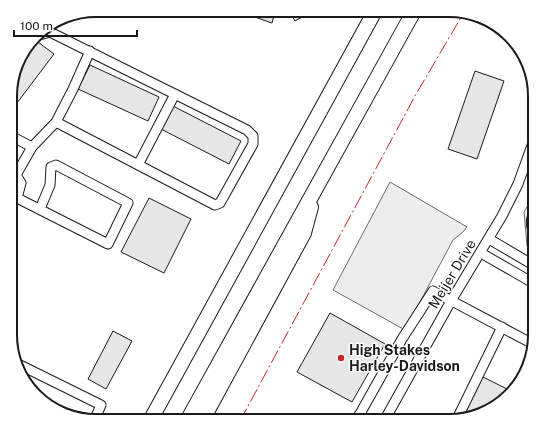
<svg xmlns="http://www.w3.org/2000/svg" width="545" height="431" font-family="'Public Sans',sans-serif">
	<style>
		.parking { fill: #ededed; stroke: #6a6a6a }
		.building { fill: #e6e6e6; stroke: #1a1a1a }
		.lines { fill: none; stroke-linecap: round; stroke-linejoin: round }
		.minor-casing { stroke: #1a1a1a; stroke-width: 11 }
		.highway-casing { stroke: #1a1a1a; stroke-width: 16 }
		.minor { stroke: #fff; stroke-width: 9 }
		.highway { stroke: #fff; stroke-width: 14 }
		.power { stroke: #c62828; stroke-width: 1; stroke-dasharray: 14 3 2 3; stroke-linecap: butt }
		.poi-dot { fill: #c62828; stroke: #fff; stroke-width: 1.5 }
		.labels { text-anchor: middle; stroke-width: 3; stroke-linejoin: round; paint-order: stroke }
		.street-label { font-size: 14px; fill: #1a1a1a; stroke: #fff }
		.poi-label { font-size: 14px; font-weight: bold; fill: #1a1a1a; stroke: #fff; text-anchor: start }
		.rim { fill: none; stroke: #1a1a1a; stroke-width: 2 }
	</style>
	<rect width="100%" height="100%" fill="#fff"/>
	<!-- parking -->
	<path class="parking" d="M390,182l77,45 -4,5 -10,8 -48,90 -72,-40z
		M535,193v57l-8,-4 -3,-34z"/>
	<!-- building -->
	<path class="building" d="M275,12l-3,11 -23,-8 1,-2z
		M290,12h9l3,5 -7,4z
		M34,39l20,15 -43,57v-26l9,-28z
		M90,65l69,32 -11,24 -70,-32z
		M475,71l29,10 -27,78 -29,-10z
		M173,106l68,35 -12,23 -68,-35z
		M149,198l42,21 -27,54 -43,-21z
		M330,313l55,31 -33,58 -55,-30z
		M113,331l19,10 -26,48 -18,-10z
		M481,376l32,16 -31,22 -21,5z"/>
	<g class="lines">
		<!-- minor casing -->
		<g class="minor-casing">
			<path id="minor" d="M56,122l17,-33 17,-38
				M11,136l21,11
				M138,165l37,-71
				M16,175l16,-28 24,-25 159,83 5,-2 33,-59v-8l-6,-6 -197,-98 -14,4
				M17,198l91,46 20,-41 -72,-38 -5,2 -1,18 -10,24
				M11,203l6,-5 4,-15 -5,-8 -5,-2
				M535,234c-5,-8 -5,-15 0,-23
				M489,239l46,27
				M481,253l54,31
				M16,363l85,42 -7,16
				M457,419l45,-92
				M355,421l6,-9 41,-73 31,-48 100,53
				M384,421l67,-120 51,-85 16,-32 17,-47"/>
		</g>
		<!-- highway casing -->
		<g class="highway-casing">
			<path id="highway" d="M150,421l225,-410
				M187,421l227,-410
				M202,421l102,-188 7,-26"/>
		</g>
		<!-- minor -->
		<use href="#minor" class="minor"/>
		<!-- highway -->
		<use href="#highway" class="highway"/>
		<!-- power -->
		<path class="power" d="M240,421l175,-325 48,-82"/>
	</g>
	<!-- markers -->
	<circle class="poi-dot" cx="341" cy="358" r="4"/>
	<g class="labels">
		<!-- street labels -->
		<g class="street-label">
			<text transform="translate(452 274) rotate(-59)" y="5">Meijer Drive</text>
		</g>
		<!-- poi labels -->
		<g class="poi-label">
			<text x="349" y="355">High Stakes<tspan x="349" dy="16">Harley-Davidson</tspan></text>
		</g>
	</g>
	<!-- crop -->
	<path d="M0 0H545V431H0ZM96 17H449A79 79 0 0 1 528 96V335A79 79 0 0 1 449 414H96A79 79 0 0 1 17 335V96A79 79 0 0 1 96 17Z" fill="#fff" fill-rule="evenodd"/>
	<path class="rim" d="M96 17H449A79 79 0 0 1 528 96V335A79 79 0 0 1 449 414H96A79 79 0 0 1 17 335V96A79 79 0 0 1 96 17Z"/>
	<!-- scale -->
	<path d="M14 30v6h123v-6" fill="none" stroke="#1a1a1a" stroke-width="2"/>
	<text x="20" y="30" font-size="12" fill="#1a1a1a" stroke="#ffffff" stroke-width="3" paint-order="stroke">100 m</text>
</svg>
